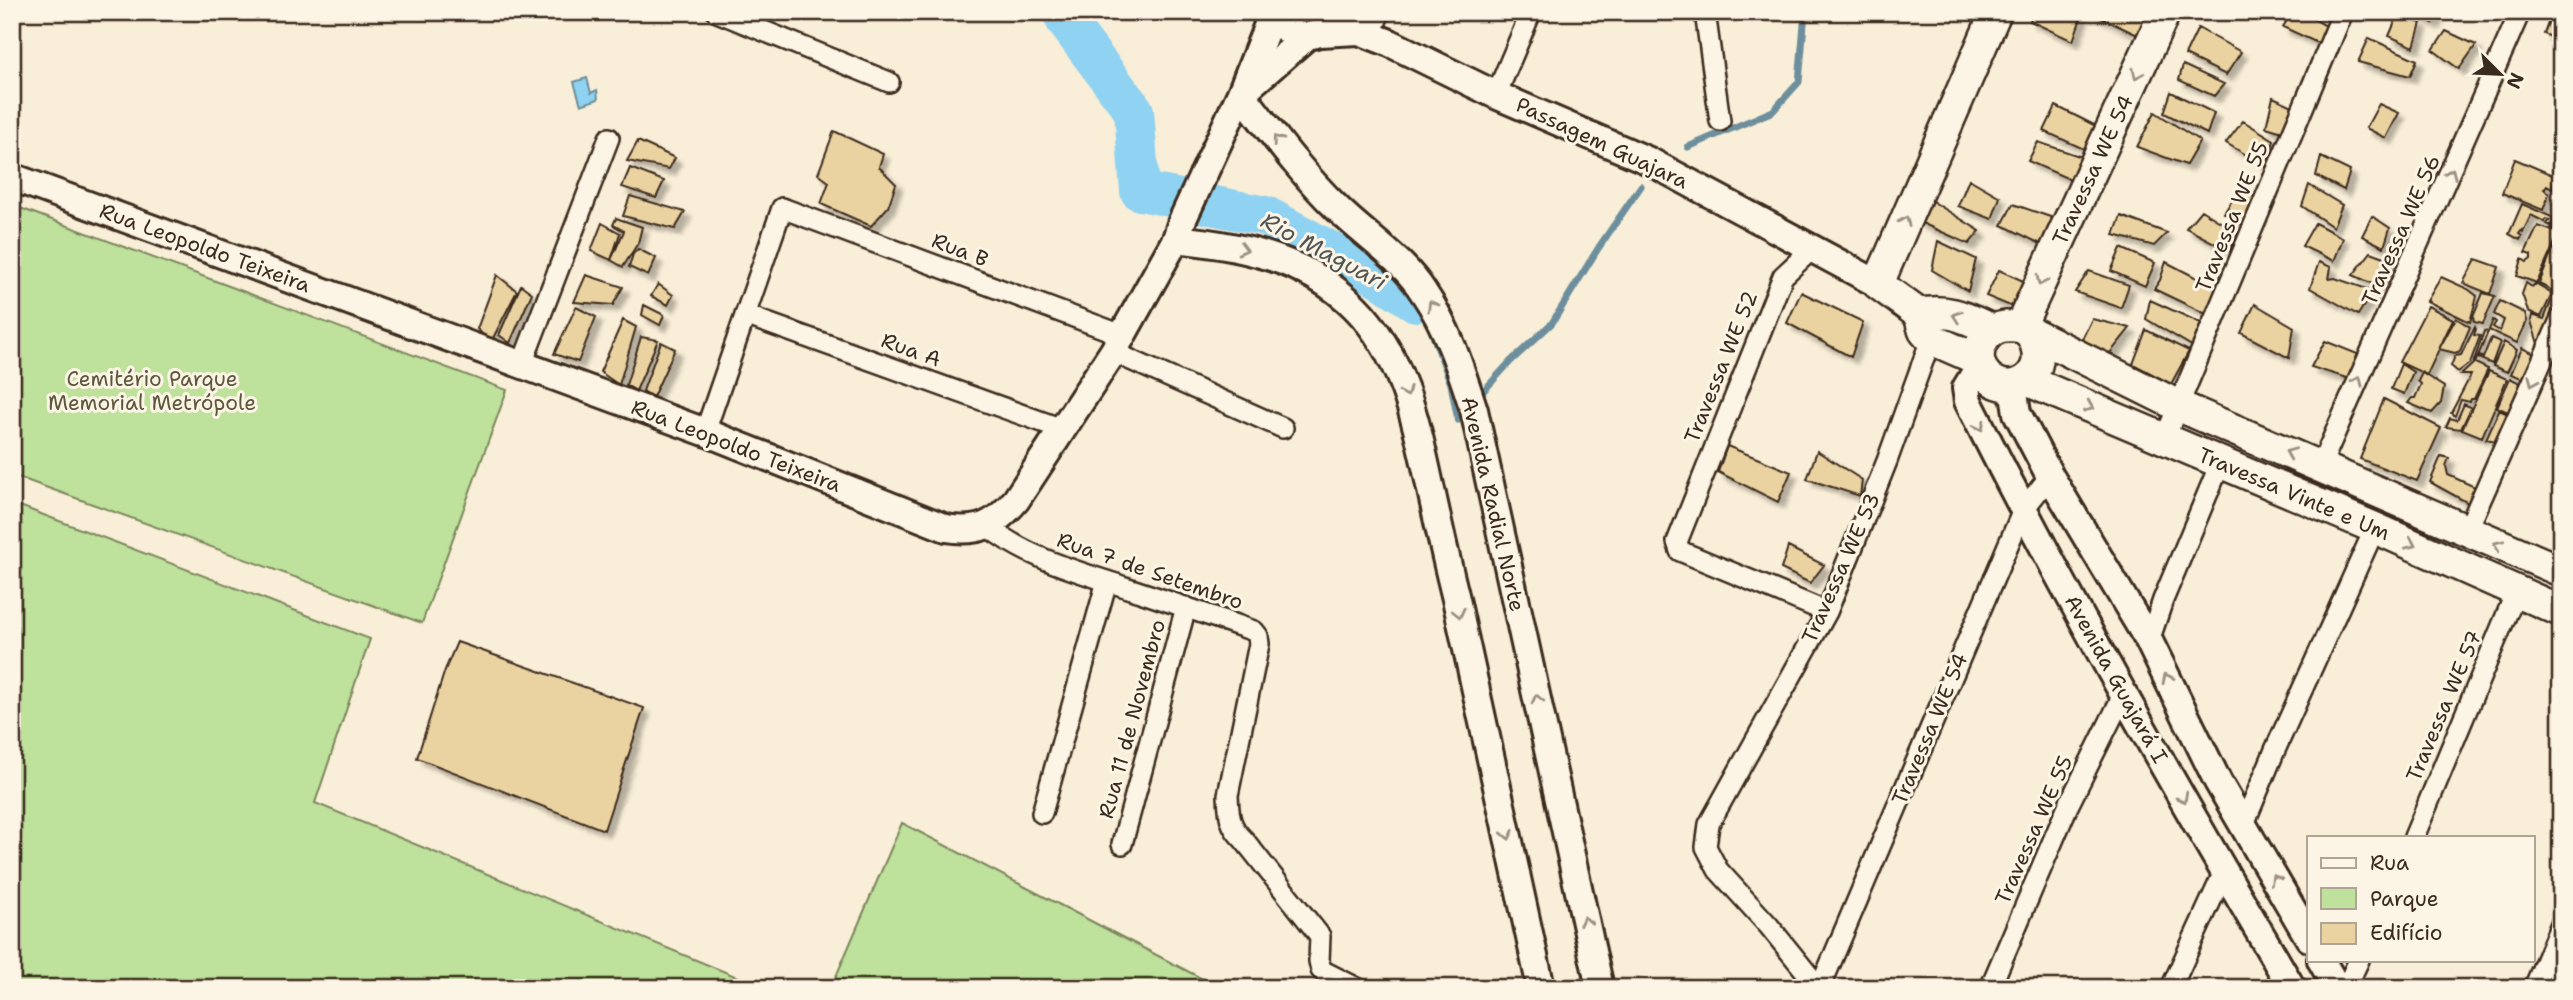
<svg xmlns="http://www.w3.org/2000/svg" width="2573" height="1000" font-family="'Shantell Sans',sans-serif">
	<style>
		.green { fill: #bee19c; stroke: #7c865d; stroke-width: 2 }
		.water { fill: #8fd2f1; stroke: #6d8f9d; stroke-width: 2 }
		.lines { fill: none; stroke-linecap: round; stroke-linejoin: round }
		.stream { stroke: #6d8f9d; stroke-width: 7 }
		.river { stroke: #8fd2f1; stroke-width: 40 }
		.building { fill: #ebd3a1; stroke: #3b2a1e; stroke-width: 2; filter: url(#shadow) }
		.minor-casing { stroke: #3b2a1e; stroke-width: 24 }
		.secondary-casing { stroke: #3b2a1e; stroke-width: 32 }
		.primary-casing { stroke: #3b2a1e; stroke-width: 35 }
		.minor { stroke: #fcf5e5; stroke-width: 19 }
		.secondary { stroke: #fcf5e5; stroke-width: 26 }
		.primary { stroke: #fcf5e5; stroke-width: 30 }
		.oneway { stroke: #9c9082 }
		.labels { text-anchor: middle; stroke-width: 6; stroke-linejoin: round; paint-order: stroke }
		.street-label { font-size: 21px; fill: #3b2a1e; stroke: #fcf5e5 }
		.park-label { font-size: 21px; fill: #5c583e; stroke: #fcf5e5 }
		.water-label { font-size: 23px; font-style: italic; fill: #505453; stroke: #fcf5e5 }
	</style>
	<defs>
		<filter id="shadow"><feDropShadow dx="6" dy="6" stdDeviation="2" flood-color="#0004"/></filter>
	</defs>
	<rect width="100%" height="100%" fill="#f9eed7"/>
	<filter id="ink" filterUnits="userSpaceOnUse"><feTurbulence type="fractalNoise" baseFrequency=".0143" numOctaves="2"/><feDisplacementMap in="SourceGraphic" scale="14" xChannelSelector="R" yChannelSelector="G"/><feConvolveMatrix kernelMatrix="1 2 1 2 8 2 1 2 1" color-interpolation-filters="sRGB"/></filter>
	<g filter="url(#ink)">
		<!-- green -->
		<path class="green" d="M12,205l495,185 -85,233 -410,-148z
			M12,503l358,136 -55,164 449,185h-752z
			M902,823l318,165h-389z"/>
		<!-- water -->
		<path class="water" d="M587,78l4,15 6,-3 1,9 -17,6 -7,-23z"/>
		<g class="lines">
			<!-- stream -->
			<path class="stream" d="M1688,147l85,-36 26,-29 6,-70
				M1431,330l20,54 7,36
				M1477,398l34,-37 41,-38 47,-76 42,-61"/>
			<!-- river -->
			<path class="river" d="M1062,12l4,9 68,90 6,80 126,25 114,62 36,24"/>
		</g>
		<!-- building -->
		<path class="building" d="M2033,12h40l9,3 -9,26 -43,-20z
			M2095,12h63l-12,27 -51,-24z
			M2292,12h9l29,16 -8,17 -39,-18z
			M2412,12h26l-5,11z
			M2552,12h9v17l-5,10 -12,-5z
			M2398,15l23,8 -7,24 -25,-11z
			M2198,28l43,24 -15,23 -41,-20z
			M2446,31l30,14 -17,24 -26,-19z
			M2369,38l48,22 -7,16 -52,-14z
			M2183,65l41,19 -10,12 -35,-16z
			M2171,92l43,21 -7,21 -43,-21z
			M2273,97l22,10 -9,26 -20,-6z
			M2379,104l20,9 -13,25 -20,-10z
			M2056,106l42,21 -12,23 -42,-19z
			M2155,112l45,29 -14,24 -49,-18z
			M2243,121l31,19 -7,27 -41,-24z
			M834,131l49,23 -4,13 17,17 -8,23 -17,19 -50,-22 8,-22 -11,-8z
			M638,141l37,17 -6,11 -42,-8z
			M2038,142l53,18 -13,23 -50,-22z
			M2321,157l29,14 -6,19 -28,-14z
			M2515,159l40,17 -3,12 -5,-3 -3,4 5,5 -6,16 -41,-17z
			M630,168l34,13 -8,17 -34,-11z
			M1969,179l31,18 -8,22 -34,-13z
			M2309,185l33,20 -9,22 -31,-21z
			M2240,188l21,13 -14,27 -23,-15z
			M630,196l55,16 -10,17 -52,-13z
			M1927,198l53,33 -11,13 -52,-23z
			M2013,204l43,15 -7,29 -47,-23z
			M2522,204l32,14 -3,8 -4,-2 3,-4 -4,-1 -1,3 -14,-7 -8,17 -1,-2 -3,4 3,2 -2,4 -11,-6z
			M2201,210l37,23 -9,18 -43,-23z
			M2121,216l46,17 -13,13 -40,-11z
			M2372,216l18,12 -6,19 -22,-11z
			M616,218l26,9 -4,16 -15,24 -12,-7 13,-29 -11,-6z
			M2556,220l5,2v28l-7,-2 7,-15 -8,-4z
			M602,223l18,10 -9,27 -20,-9z
			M2315,223l28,15 -9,23 -32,-15z
			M2538,226l21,7 -22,50 -20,-7 5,-17 5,3 4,-3v-4l-6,-2z
			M1938,241l38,18 -8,32 -36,-21z
			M2121,248l34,15 -10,23 -34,-15z
			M638,249l18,9 -8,18 -19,-9 4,-13z
			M2553,249l7,3 1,45 -22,50 -8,-26 1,-6 12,4 11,-27 -16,-8z
			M2371,252l19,7 -6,30 -31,-14z
			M2476,259l23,8 -9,27 -27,-11z
			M2166,262l58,30 -18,22 -52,-25 6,-9z
			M2319,262l12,5 -2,12 6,-1 38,13 -15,24 -48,-27z
			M1999,270l31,14 -10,26 -34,-14z
			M2089,271l40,14 -8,23 -46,-16z
			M497,275l20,16 -26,51 -14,-13z
			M586,275l37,12 -10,18 -39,-3z
			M2441,277l27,12 9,7 -7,26 -43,-21z
			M2526,283l6,4 3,-3 17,10 -11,23 -13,-6 -6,-17z
			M658,284l15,11 -5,10 -17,-9z
			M521,285l11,8 -22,50 -11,-8z
			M1801,292l62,30 -12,35 -64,-34z
			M2483,293l12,3 -12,28 -9,-2 -1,-5z
			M2150,300l51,23 -9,23 -46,-27z
			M2500,301l25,12 2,8 -10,22 -28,-13 4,-10 3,2 -3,5 7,4 4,-11 -10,-6z
			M2255,304l39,23 -5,31 -48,-25z
			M644,305l20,10 -4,10 -18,-10z
			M2428,306l25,13 -26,56 -28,-13z
			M576,307l20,10 -18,45 -24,-8z
			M2456,318l14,9 -10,24 -5,2 -16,-4z
			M2092,319l38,9 -20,25 -30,-10z
			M623,320l13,7 -17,58 -19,-13z
			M2475,327l1,2 -2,6 6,1 -10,27 -12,9 -7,-6 4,-10 6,-1z
			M2146,330l43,21 -18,33 -38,-20z
			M2484,331l4,1 -13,31 13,6 -14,30h-3l-1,3 -9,-2 -6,16 -4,-3 20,-38h-10l12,-11z
			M641,337l17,3 -22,51 -10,-6z
			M2491,338l9,4 -8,22 -14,-6 2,-2 3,2z
			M2325,341l35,14 -7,25 -42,-13z
			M661,342l14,7 -22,48 -10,-6z
			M2504,342l13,8 -10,22 -14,-6z
			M2522,348l13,6 -11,25 -13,-5z
			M2401,364l12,8 -9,22 -13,-5z
			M2489,371l18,8 -25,58 -20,-8z
			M2422,373l22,14 -3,16 -9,10 -24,-10 4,-5h3l6,-14 -3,-3z
			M2510,378l12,6 -12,29 -13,-6z
			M2384,399l57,29 -24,53 -57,-22z
			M2464,404l7,4 -10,21 -15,-2 4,-9 7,2z
			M2499,410l9,4 -12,27 -10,-2z
			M1727,446l64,26 -13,30 -60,-30z
			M1817,451l45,29 -2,16 -53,-17z
			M2441,456l8,2 -3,8 2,9 27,12 -7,16 -38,-21z
			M1788,547l36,18 -14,18 -29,-14z
			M457,642l187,66 -40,122 -187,-72 28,-88z"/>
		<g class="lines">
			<!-- minor casing -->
			<g class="minor-casing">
				<path id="minor" d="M717,12l172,70
					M1705,12l15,109
					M1375,24l5,-12
					M1496,95l35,-83
					M1812,249l-29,27 -106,266 3,9 147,61
					M745,315l317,114
					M1113,352l170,76
					M522,364l87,-226
					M705,432l77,-224 340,127
					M2164,440l179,-428
					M2321,465l199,-453
					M987,526c40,32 90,45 138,61 43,14 86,29 129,44l4,5 1,8 -31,151c1,20 1,31 16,45l76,96 -1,25 2,9 36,18
					M2467,531l94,-213
					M2149,641l14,-41 57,-136
					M1042,813l65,-232
					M2244,824l31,-74 100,-222
					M2414,837l102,-245
					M1122,844l64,-237
					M1819,988l-50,-62 -51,-56 -12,-23 3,-23 118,-212 60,-151 44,-122
					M1820,988l203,-478 27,-34
					M1990,988l77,-180 57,-115
					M2171,988l53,-116
					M2346,988l13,-28
					M2534,988l27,-64"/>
			</g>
			<!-- secondary casing -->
			<g class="secondary-casing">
				<path id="secondary" d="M1275,12c9,32 52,31 62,0
					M1320,33l39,-2 31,12 106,52 153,66 229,123
					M1245,90l61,-53
					M1241,93c31,40 60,80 96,115 29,29 65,50 87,85 24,35 37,77 50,117l126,578
					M12,177l693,255 241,96c33,5 48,-2 70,-28l97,-148 63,-113 6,-18 59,-128 32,-81
					M1176,239c66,7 130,19 179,68 49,49 62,119 76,183 8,37 16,73 25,109 29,129 56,259 85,389
					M1980,365l-14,23 2,13c100,200 211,394 324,587
					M2013,386l4,27 33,63 99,165 69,141 91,156
					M2321,960l16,28"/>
			</g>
			<!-- primary casing -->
			<g class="primary-casing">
				<path id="primary" d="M1919,314c30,-6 47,4 74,16
					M2020,327l145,-315
					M2030,333c28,44 -27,72 -48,36 -5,-10 -4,-22 3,-31 9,-12 21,-13 35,-11l159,79 382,165
					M1979,360l-48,-21 -7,-8 -5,-17 -41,-30 118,-272
					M2026,380l349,148 186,83"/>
			</g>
			<!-- minor -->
			<use href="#minor" class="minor"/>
			<!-- secondary -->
			<use href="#secondary" class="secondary"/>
			<!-- primary -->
			<use href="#primary" class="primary"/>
		</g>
		<!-- one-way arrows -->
		<defs><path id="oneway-chevron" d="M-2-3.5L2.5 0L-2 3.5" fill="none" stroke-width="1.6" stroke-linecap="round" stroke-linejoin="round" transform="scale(1.75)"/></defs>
		<g class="oneway">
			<use href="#oneway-chevron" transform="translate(2137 74) rotate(115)"/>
			<use href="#oneway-chevron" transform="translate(1277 140) rotate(-127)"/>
			<use href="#oneway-chevron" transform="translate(2451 173) rotate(-66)"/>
			<use href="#oneway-chevron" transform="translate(1905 221) rotate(-66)"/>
			<use href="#oneway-chevron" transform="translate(1243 249) rotate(14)"/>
			<use href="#oneway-chevron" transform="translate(2041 281) rotate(115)"/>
			<use href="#oneway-chevron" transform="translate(1432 305) rotate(-120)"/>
			<use href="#oneway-chevron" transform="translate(1957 316) rotate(-161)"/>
			<use href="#oneway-chevron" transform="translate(2358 381) rotate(-66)"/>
			<use href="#oneway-chevron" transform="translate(2533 381) rotate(114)"/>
			<use href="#oneway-chevron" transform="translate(1406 392) rotate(66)"/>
			<use href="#oneway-chevron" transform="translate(2089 407) rotate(23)"/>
			<use href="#oneway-chevron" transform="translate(1980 426) rotate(64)"/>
			<use href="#oneway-chevron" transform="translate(2290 453) rotate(-157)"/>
			<use href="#oneway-chevron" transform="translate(2411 544) rotate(24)"/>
			<use href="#oneway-chevron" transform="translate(2498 545) rotate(-156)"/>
			<use href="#oneway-chevron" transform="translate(1459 613) rotate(77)"/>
			<use href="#oneway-chevron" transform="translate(2167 678) rotate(-116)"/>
			<use href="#oneway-chevron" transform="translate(1537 699) rotate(-103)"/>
			<use href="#oneway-chevron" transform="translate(2183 798) rotate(61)"/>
			<use href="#oneway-chevron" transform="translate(1508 835) rotate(78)"/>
			<use href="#oneway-chevron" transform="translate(2275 879) rotate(-119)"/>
			<use href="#oneway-chevron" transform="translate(1585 921) rotate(-102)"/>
		</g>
	</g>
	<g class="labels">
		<!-- street labels -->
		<g class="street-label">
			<text transform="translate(1602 143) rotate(25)" y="7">Passagem Guajara</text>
			<text transform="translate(2093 170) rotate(-65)" y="7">Travessa WE 54</text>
			<text transform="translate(2232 217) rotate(-68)" y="7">Travessa WE 55</text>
			<text transform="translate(2401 230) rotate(-66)" y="7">Travessa WE 56</text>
			<text transform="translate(205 248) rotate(20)" y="7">Rua Leopoldo Teixeira</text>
			<text transform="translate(960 250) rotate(21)" y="7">Rua B</text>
			<text transform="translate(911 350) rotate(20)" y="7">Rua A</text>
			<text transform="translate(1721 367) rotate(-68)" y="7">Travessa WE 52</text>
			<text transform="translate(736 446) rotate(21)" y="7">Rua Leopoldo Teixeira</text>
			<text transform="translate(2294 494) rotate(23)" y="7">Travessa Vinte e Um</text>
			<text transform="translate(1493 504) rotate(77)" y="7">Avenida Radial Norte</text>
			<text transform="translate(1841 568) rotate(-66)" y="7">Travessa WE 53</text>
			<text transform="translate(1150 571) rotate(19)" y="7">Rua 7 de Setembro</text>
			<text transform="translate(2116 679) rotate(61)" y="7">Avenida Guajará I</text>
			<text transform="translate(2444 706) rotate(-67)" y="7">Travessa WE 57</text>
			<text transform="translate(1132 719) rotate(-75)" y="7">Rua 11 de Novembro</text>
			<text transform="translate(1930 729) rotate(-67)" y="7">Travessa WE 54</text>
			<text transform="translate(2034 830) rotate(-66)" y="7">Travessa WE 55</text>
		</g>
		<!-- park labels -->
		<g class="park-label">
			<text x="152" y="386">Cemitério Parque<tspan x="152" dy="24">Memorial Metrópole</tspan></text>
		</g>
		<!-- water labels -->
		<g class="water-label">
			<text transform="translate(1324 251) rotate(28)" y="8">Rio Maguari</text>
		</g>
	</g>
	<!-- margin -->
	<rect width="2573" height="1000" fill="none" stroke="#fcf5e5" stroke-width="42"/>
	<rect x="21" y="21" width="2531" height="958" fill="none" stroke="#3b2a1e" stroke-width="2.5" filter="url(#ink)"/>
	<!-- legend -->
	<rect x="2307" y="836" width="228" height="126" fill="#fcf5e5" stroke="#afa495" stroke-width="2"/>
	<rect x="2321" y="858" width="35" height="10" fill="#fcf5e5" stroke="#afa495" stroke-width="2"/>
	<text x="2370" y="870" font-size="21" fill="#3b2a1e">Rua</text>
	<rect x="2321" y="888" width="35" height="21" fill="#bee19c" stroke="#afa495" stroke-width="2"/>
	<text x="2370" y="906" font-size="21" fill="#3b2a1e">Parque</text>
	<rect x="2321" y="923" width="35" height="21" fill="#ebd3a1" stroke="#afa495" stroke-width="2"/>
	<text x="2370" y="940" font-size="21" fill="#3b2a1e">Edifício</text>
	<!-- north arrow -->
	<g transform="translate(2500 74) rotate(114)" stroke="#fcf5e5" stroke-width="5" paint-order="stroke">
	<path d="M0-5L12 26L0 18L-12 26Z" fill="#3b2a1e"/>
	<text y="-10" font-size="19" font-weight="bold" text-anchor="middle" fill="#3b2a1e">N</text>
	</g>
</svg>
